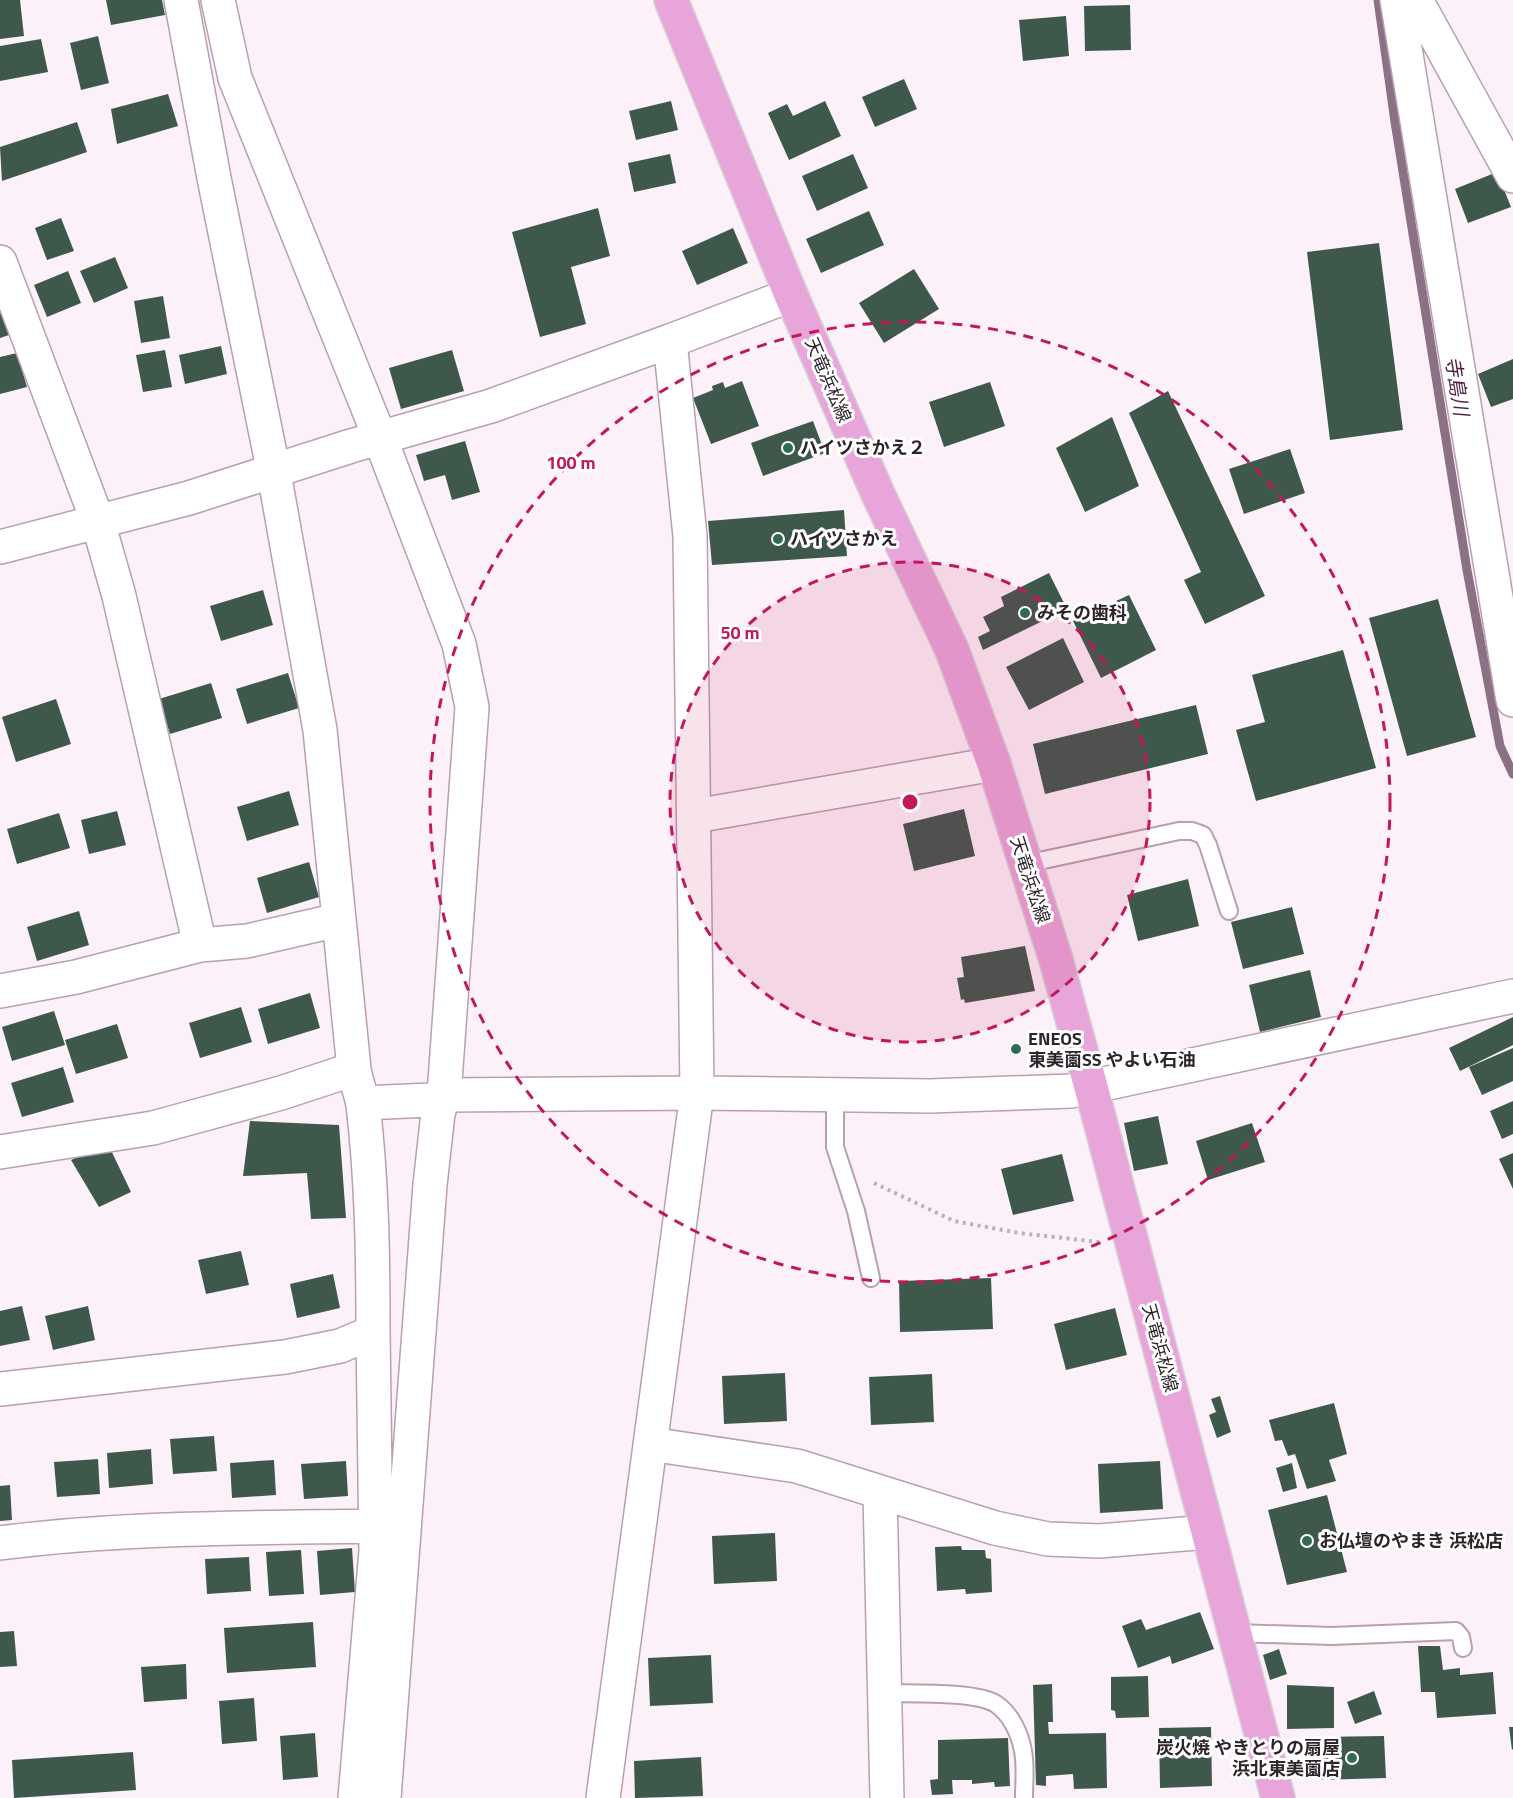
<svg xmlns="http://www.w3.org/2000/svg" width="1513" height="1798" font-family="'Titillium Web','Noto Sans JP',sans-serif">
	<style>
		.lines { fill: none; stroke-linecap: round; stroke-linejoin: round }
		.stream { stroke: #8c7084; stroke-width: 9 }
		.building { fill: #3e594c }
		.lane-casing { stroke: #b99fb1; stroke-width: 20 }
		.street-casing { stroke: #b99fb1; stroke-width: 36 }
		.primary-casing { stroke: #d5d3d5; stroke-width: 36 }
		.path { stroke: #bcb1b9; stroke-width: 4; stroke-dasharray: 3 4.5; stroke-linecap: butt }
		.lane { stroke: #fff; stroke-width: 16 }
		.street { stroke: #fff; stroke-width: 33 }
		.primary { stroke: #e8a5d9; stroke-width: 33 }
		.ring { fill: none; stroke: #c2185b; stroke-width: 3; stroke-dasharray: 10 8 }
		.poi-dot { fill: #316a52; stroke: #fff; stroke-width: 2 }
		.labels { text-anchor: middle; stroke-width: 6; stroke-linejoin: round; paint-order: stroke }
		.street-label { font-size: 18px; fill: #2e242b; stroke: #fff }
		.poi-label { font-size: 18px; font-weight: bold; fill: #2e242b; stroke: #fff; text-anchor: start }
		.water-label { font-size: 20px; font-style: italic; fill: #4b1e41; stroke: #fff }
		.centre { fill: #c2185b; stroke: #fff; stroke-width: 3 }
		.ring-label { font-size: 18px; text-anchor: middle; font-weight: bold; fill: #c2185b; stroke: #fff; stroke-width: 6; stroke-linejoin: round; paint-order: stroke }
	</style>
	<rect width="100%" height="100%" fill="#fcf1f9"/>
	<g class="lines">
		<!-- stream -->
		<path class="stream" d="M1378,0l17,122 72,448 33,176 13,28"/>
	</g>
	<!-- building -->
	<path class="building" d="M0,0h20l4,36 -24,3z
		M106,0h56l3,15 -54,10z
		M1130,5l1,45 -46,1 -1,-45z
		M1066,16l3,40 -46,5 -4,-41z
		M98,36l11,47 -28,7 -11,-47z
		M41,39l7,33 -48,9v-35z
		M904,79l13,30 -42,18 -13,-30z
		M168,94l10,32 -61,18 -6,-35z
		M671,101l7,29 -42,10 -7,-29z
		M825,101l16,35 -52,24 -21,-47 19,-9 6,12z
		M77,122l10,30 -85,29 -2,-34z
		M670,154l6,29 -42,9 -6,-29z
		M853,154l15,34 -51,23 -15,-35z
		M1497,172l14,35 -43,16 -13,-34z
		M598,208l12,48 -39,11 15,57 -46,13 -28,-105z
		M869,211l15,34 -63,28 -15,-34z
		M61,218l13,33 -27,9 -12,-32z
		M733,228l15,35 -51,22 -15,-34z
		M1379,243l24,187 -73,10 -23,-188z
		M115,257l13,31 -34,15 -14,-32z
		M914,269l25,40 -55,34 -25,-40z
		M68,271l13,32 -34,14 -13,-32z
		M163,296l7,42 -29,5 -7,-42z
		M0,300l12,34 -12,4z
		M221,346l6,28 -42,10 -6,-29z
		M165,350l7,37 -29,5 -7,-37z
		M452,350l12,41 -63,18 -12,-41z
		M17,353l10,34 -27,7v-37z
		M1513,359v40l-22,8 -13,-33z
		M742,381l17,45 -48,18 -18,-46 20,-8 -1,-4 11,-4 2,6z
		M990,382l15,44 -61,21 -15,-45z
		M1168,391l97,205 -60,28 -21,-44 17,-8 -72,-159z
		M1112,417l27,69 -54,26 -29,-64z
		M813,421l12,32 -62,23 -12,-33z
		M465,441l15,51 -28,8 -7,-25 -21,6 -8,-26z
		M1290,449l15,44 -61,21 -15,-45z
		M844,510l3,46 -135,9 -4,-44z
		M1049,573l18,36 -84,41 -5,-13 12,-6 -7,-14 21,-11 -3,-9z
		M263,590l10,35 -52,16 -11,-35z
		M1129,595l27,55 -55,28 -28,-57z
		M1438,599l38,138 -69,19 -38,-138z
		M1063,638l21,44 -55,28 -23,-43z
		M1343,650l33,118 -120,33 -20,-71 29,-8 -13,-47z
		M288,673l11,35 -52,16 -11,-35z
		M211,683l11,35 -52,16 -11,-35z
		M56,699l15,45 -55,18 -14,-45z
		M1196,705l12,49 -163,40 -12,-50z
		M289,791l10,34 -52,16 -10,-34z
		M964,809l11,47 -61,15 -11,-47z
		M117,811l9,34 -37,9 -8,-34z
		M59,813l11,35 -53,16 -10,-35z
		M309,862l10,35 -52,16 -10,-35z
		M1188,879l11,47 -61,15 -11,-46z
		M1292,907l12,47 -61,15 -12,-47z
		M79,911l10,34 -52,16 -10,-34z
		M1025,946l10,45 -70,12 -1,-4 -3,1 -4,-22 7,-1 -3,-20z
		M1310,970l11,47 -61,15 -11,-47z
		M310,993l10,35 -52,16 -10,-35z
		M241,1007l11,35 -52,16 -11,-35z
		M54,1011l11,34 -53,16 -10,-34z
		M1513,1017v28l-53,26 -11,-23z
		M117,1024l11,34 -52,16 -11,-34z
		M1513,1048v33l-31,14 -13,-28z
		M63,1067l11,35 -52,15 -11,-34z
		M1513,1101v33l-11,5 -12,-28z
		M1158,1116l10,48 -34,7 -10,-48z
		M250,1121l89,4 7,93 -35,1 -4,-46 -64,3z
		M1252,1123l13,39 -57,18 -12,-39z
		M108,1144l23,48 -32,15 -28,-47z
		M1513,1153v36l-14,-30z
		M1062,1154l12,47 -61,14 -12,-46z
		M241,1251l8,34 -43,9 -8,-34z
		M333,1274l7,34 -43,10 -7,-34z
		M991,1278l2,51 -93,3 -1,-51z
		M22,1306l8,34 -30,6v-35z
		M88,1306l7,34 -42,10 -8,-34z
		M1115,1308l12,47 -61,15 -12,-46z
		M785,1373l2,48 -63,3 -2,-48z
		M932,1374l2,48 -63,3 -2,-48z
		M1220,1396l11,36 -14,6 -8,-23 7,-3 -5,-13z
		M1334,1403l13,51 -18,6 7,21 -29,8 -12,-35 -7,2 -6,-16 -7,1 -6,-21z
		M214,1436l3,35 -44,3 -3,-35z
		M151,1449l2,35 -44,4 -2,-35z
		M98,1459l2,35 -43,3 -3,-35z
		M274,1460l2,35 -44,3 -2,-35z
		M346,1461l2,35 -44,3 -3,-35z
		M1160,1461l3,48 -63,4 -2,-49z
		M1292,1463l5,25 -14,4 -7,-24z
		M10,1485l2,35 -12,1v-35z
		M1327,1495l20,77 -60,13 -19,-75z
		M775,1533l2,48 -63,3 -2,-48z
		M961,1546l1,4h23l1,8 5,1 1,33 -26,2 -1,-5 -28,2 -2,-44z
		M352,1548l3,44 -35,3 -3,-44z
		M301,1550l3,44 -35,2 -3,-44z
		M249,1557l2,34 -44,3 -2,-35z
		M1200,1612l14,37 -42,15 -2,-8 -32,12 -16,-42 19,-7 5,11z
		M313,1622l3,45 -89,6 -3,-45z
		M14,1631l3,35 -17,1v-35z
		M1418,1646h22l3,24 17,-2v7l33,-3 3,42 -59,4 -2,-26h-14z
		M1279,1649l8,25 -17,6 -7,-25z
		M711,1655l2,48 -63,3 -2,-48z
		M186,1664l1,35 -43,3 -3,-35z
		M1148,1676l1,41 -33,1 -1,-7 -4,-1v-33z
		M1052,1684l1,38h-5l1,12 57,-1 1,55 -33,1 -1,-15 -27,2v10l-10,-1 -3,-100z
		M1287,1685l47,2v41l-47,1z
		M1374,1691l8,23 -27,10 -8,-22z
		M254,1698l3,43 -35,3 -3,-43z
		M1211,1727l1,59 -52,2 -1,-60z
		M1509,1727h4v22l-1,1z
		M315,1733l3,44 -35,3 -3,-44z
		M1384,1736l2,42 -67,2 -2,-43z
		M1008,1738l2,48 -15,1 -1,-5 -22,2v-4h-20l1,14 -21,1 -2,-15 8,-1v-39z
		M133,1752l3,38 -122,8 -2,-38z
		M701,1757l2,39 -68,2 -1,-37z"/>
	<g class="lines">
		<!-- lane casing -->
		<g class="lane-casing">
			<path id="lane" d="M1025,864l154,-33h13l11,4 5,10 21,66
				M835,1096v51l21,64 15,67
				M1235,1633l97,3 124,-5 5,6 2,11
				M885,1693c25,1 90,-2 111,11 15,10 24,30 27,47 3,15 1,32 1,47"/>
		</g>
		<!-- street casing -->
		<g class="street-casing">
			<path id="street" d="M181,0l33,178 60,295 46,257 34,339c2,13 7,24 9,36 9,75 10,152 10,227
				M218,0l17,78 145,360 79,206 13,63 -28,388 -6,18 -8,72 -46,613
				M1397,0l116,700
				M1416,0l97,176
				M0,262l98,260 21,74 81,349 47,-4 91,-21
				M0,547l189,-49 162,-52 140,-40 179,-65
				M695,816l299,-52
				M0,991l76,-14 124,-32
				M363,1103l68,-3 13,-5 253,-2 233,3 141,-5 442,-95
				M0,1152l153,-24 128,-35 73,-24
				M0,1389l285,-32 55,-11 33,-14 3,219 -21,247
				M650,1444l147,22 198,62 53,11 51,2 109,-9
				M880,1493l7,305
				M0,1543c124,-16 250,-15 375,-17
				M603,1798l94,-705 -7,-557 -20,-195 121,-46"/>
		</g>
		<!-- primary casing -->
		<g class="primary-casing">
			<path id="primary" d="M671,0l120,295 87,199 74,156 42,114 62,196 35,127 187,711"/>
		</g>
		<!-- path -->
		<path class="path" d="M874,1183l80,38 65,12 80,9"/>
		<!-- lane -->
		<use href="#lane" class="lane"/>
		<!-- street -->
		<use href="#street" class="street"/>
		<!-- primary -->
		<use href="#primary" class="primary"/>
	</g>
	<!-- distance rings -->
	<circle cx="910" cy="802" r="240" fill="#c2185b" fill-opacity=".12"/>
	<g class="ring">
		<circle cx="910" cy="802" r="240"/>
		<circle cx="910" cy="802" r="480"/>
	</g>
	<!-- markers -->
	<g class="poi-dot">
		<circle cx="788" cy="448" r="6"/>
		<circle cx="778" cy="539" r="6"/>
		<circle cx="1025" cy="613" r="6"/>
		<circle cx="1016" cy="1049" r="6"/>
		<circle cx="1307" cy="1541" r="6"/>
		<circle cx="1352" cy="1758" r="6"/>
	</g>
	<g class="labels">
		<!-- street labels -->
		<g class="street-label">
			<text transform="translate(828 380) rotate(67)" y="6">天竜浜松線</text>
			<text transform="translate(1030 880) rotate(72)" y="6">天竜浜松線</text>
			<text transform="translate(1160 1348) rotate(75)" y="6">天竜浜松線</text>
		</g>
		<!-- poi labels -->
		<g class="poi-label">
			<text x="800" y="454">ハイツさかえ２</text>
			<text x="790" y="545">ハイツさかえ</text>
			<text x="1037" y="619">みその歯科</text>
			<text x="1028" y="1045">ENEOS<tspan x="1028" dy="21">東美薗SS やよい石油</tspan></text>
			<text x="1319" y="1547">お仏壇のやまき 浜松店</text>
			<text x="1340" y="1754" text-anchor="end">炭火焼 やきとりの扇屋<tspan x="1340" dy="21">浜北東美薗店</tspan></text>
		</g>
		<!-- water labels -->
		<g class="water-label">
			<text transform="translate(1457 386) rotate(81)" y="7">寺島川</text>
		</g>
	</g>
	<circle cx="910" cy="802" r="9" class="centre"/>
	<g class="ring-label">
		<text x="571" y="469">100 m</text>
		<text x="740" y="639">50 m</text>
	</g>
</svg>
